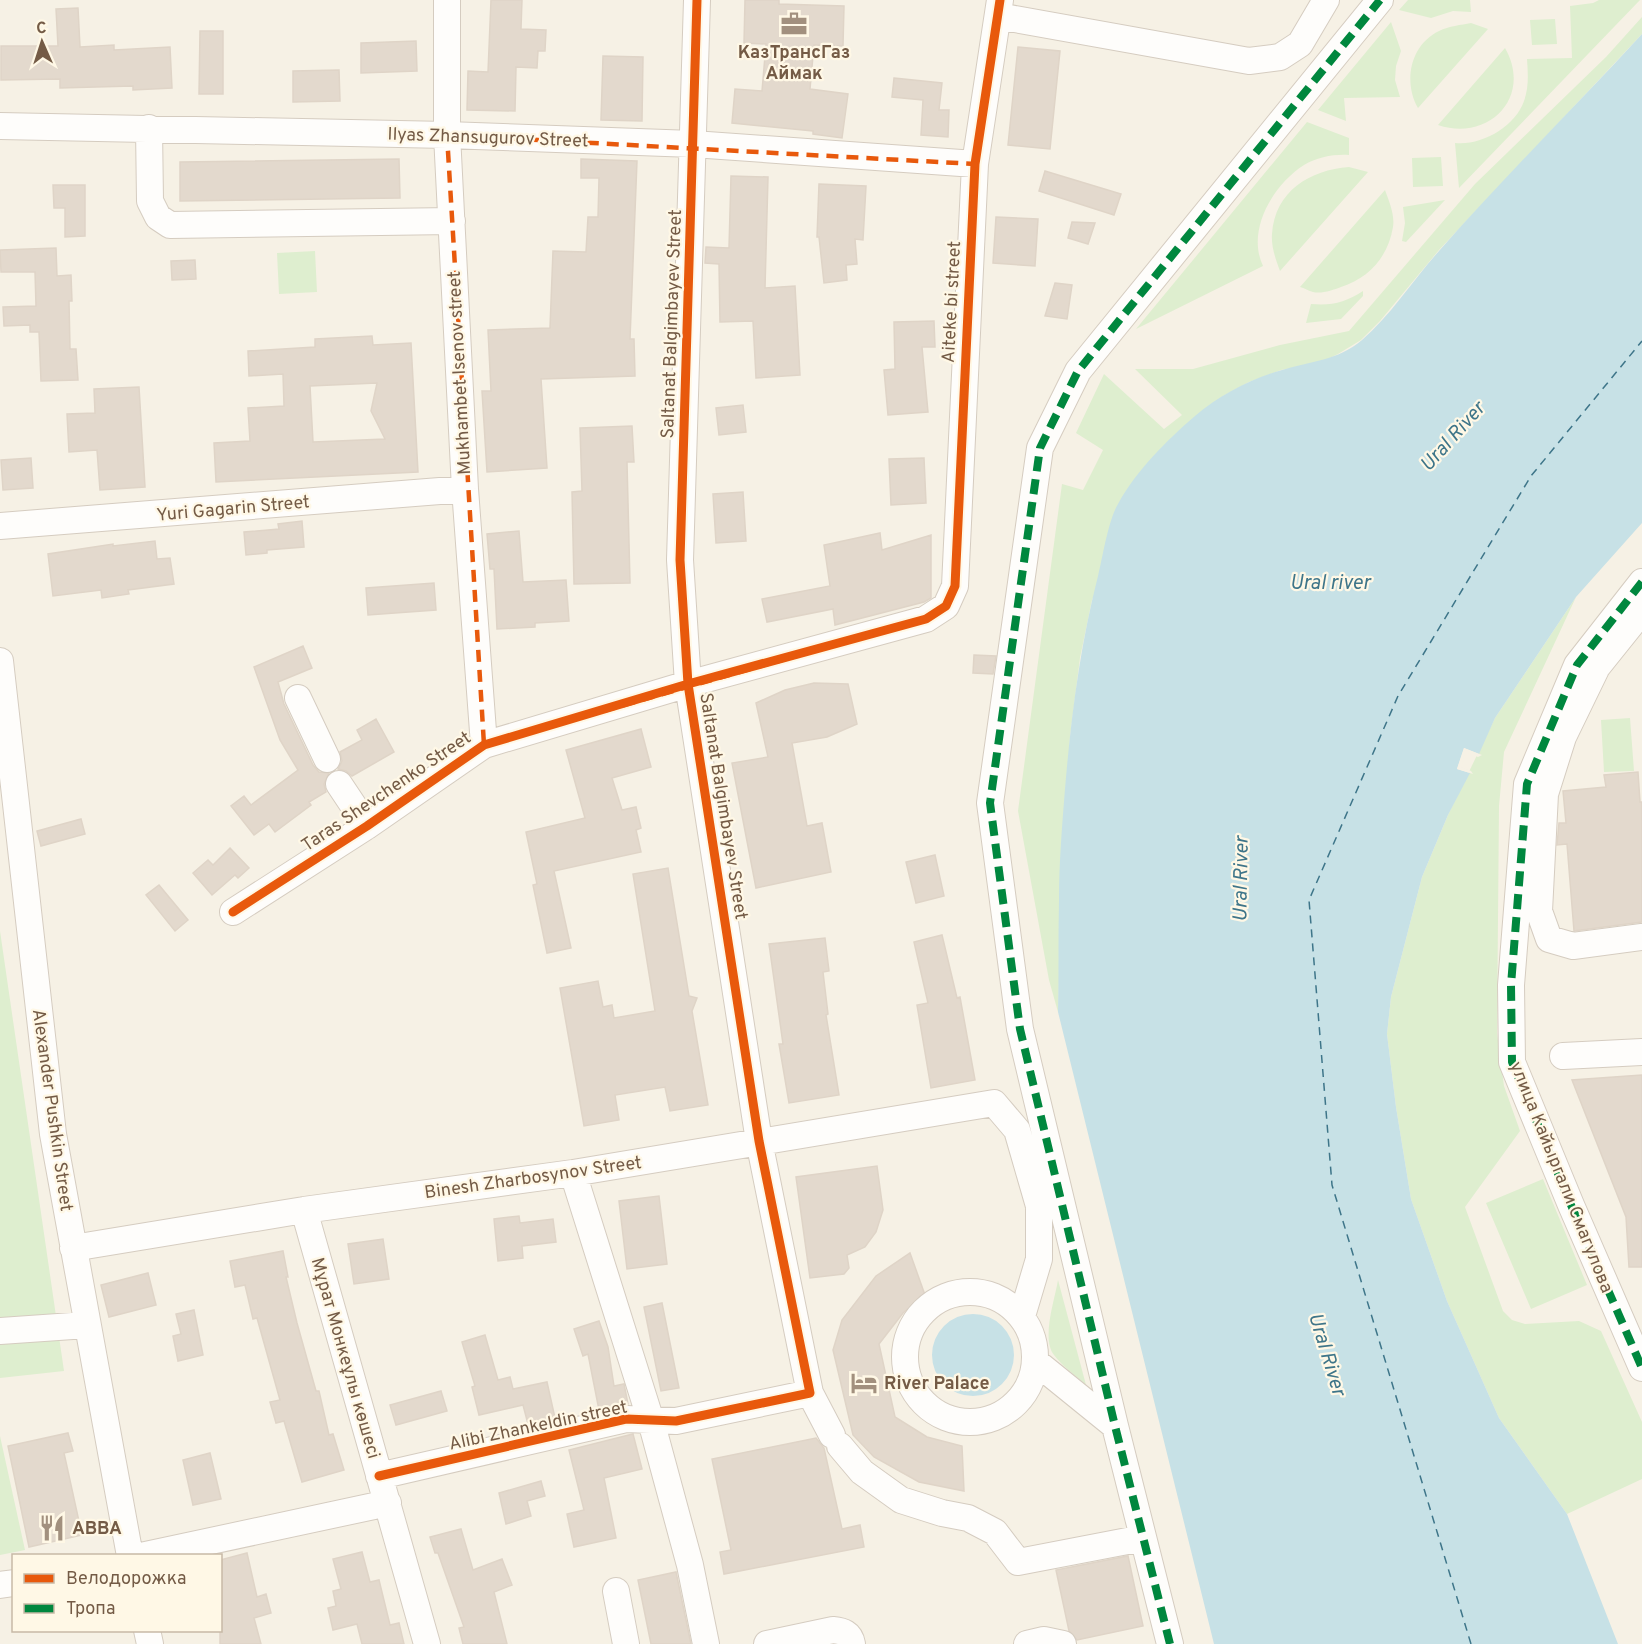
<svg xmlns="http://www.w3.org/2000/svg" width="1642" height="1644" font-family="Overpass,sans-serif">
	<style>
		.green { fill: #deeecf }
		.water { fill: #c7e1e6 }
		.pier { fill: #f6f1e5 }
		.lines { fill: none; stroke-linecap: round; stroke-linejoin: round }
		.ferry { stroke: #3e7589; stroke-width: 1.5; stroke-dasharray: 8 6; stroke-linecap: butt }
		.building { fill: #e3d9cd; stroke: #dfd4c7; stroke-width: 1.5; fill-rule: evenodd }
		.minor-casing { stroke: #d5ccc0; stroke-width: 28 }
		.minor { stroke: #fefdfb; stroke-width: 26 }
		.quiet { stroke: #00873e; stroke-width: 8; stroke-dasharray: 15 8; stroke-linecap: butt }
		.cycleway-casing { stroke: #fff8e6; stroke-width: 13 }
		.cycleway { stroke: #e8590c; stroke-width: 9 }
		.marked { fill: none; stroke: #e8590c; stroke-width: 4.5; stroke-dasharray: 12 8; stroke-linejoin: round }
		.labels { text-anchor: middle; stroke-width: 4.5; stroke-linejoin: round; paint-order: stroke }
		.poi-label { font-size: 18px; font-weight: bold; fill: #745b46; stroke: #fff8e6; text-anchor: start }
		.street-label { font-size: 18px; fill: #745b46; stroke: #fff8e6 }
		.water-label { font-size: 20px; font-style: italic; fill: #3e7589; stroke: #fff8e6 }
	</style>
	<rect width="100%" height="100%" fill="#f6f1e5"/>
	<!-- green -->
	<path class="green" d="M1408,0h62l1,12 -18,-1 -22,7 -32,-8z
		M1599,0h41l-181,188 -4,-45c26,3 60,-16 69,-42 5,-14 4,-27 3,-42l45,-1 -2,-52 23,-3z
		M1642,17v17l-203,216 -59,71 -19,19 -23,14 -16,8 -41,8 -32,12 -26,14 -28,21 -39,37 -64,146 -12,58 -10,79 -11,162 1,51 -2,62 -9,-32 -31,-169 44,-327 21,6 20,-40 -27,-17 28,-59 60,55 18,-14 -47,-46h58l87,-24 69,-14 126,-147 131,-127z
		M1555,19l2,25 -25,1 -2,-25z
		M1391,22l10,29 -5,15 -1,14 5,17 -56,1 2,23 -28,-11z
		M1471,23l17,6 -70,79c-15,-26 -8,-63 21,-77 10,-5 22,-6 32,-8z
		M1505,48c28,49 -16,94 -67,77z
		M1307,122l42,16v17c-14,-1 -32,2 -45,10 -31,20 -58,65 -41,101l-127,63z
		M1441,157l2,29 -30,1 -1,-29z
		M1349,167l19,5 -88,99c-4,-11 -9,-24 -8,-37 3,-43 38,-64 77,-67z
		M1385,190c4,11 10,25 8,37 -5,30 -24,51 -52,60 -8,3 -19,7 -28,5 -4,-1 -9,-4 -13,-5z
		M1445,200l-39,42 -4,-1 3,-18 -2,-16z
		M315,251l2,41 -38,2 -2,-41z
		M1363,291v5l-22,23 -35,4 5,-19c21,2 35,-2 52,-13z
		M1576,597l-72,155 -5,54 -2,227 7,53 16,45 -55,76 38,104 9,9 13,4 54,-3 22,10 41,91v57l-75,35 -68,-96 -52,-117 -36,-102 -15,-92 -9,-73 4,-37 31,-120 26,-62 47,-97z
		M1630,718l4,53 -30,1 -3,-52z
		M0,931l64,440 -64,7z
		M1543,1179l44,106 -56,24 -45,-106z
		M1058,1280l28,105c-10,-9 -24,-19 -32,-30 -13,-16 1,-56 4,-75z
		M0,1436l25,114 -25,5z"/>
	<!-- water -->
	<path class="water" d="M1642,34v489l-66,74 -81,121 -16,36 -15,-6 -7,21 13,4 -22,42 -26,62 -31,120 -4,37 9,73 15,92 36,102 52,117 68,96 51,130h-404l-156,-632c1,-37 0,-74 1,-111 0,-37 3,-75 6,-112 6,-72 15,-143 33,-213 5,-20 10,-55 20,-72 18,-33 48,-63 77,-88 25,-21 55,-37 87,-46 29,-9 55,-9 80,-30 29,-25 51,-60 77,-89 65,-74 136,-144 203,-217z
		M932 1355a41 41 0 1 1 82 0a41 41 0 1 1-82 0Z"/>
	<!-- pier -->
	<path class="pier" d="M1464,748l18,7 -4,2 -12,-5 -5,15 10,4 2,3 -16,-5z"/>
	<g class="lines">
		<!-- ferry -->
		<path class="ferry" d="M1471,1644l-139,-459 -23,-285 89,-204 133,-220 111,-135"/>
	</g>
	<!-- building -->
	<path class="building" d="M491,0h31l-1,29 25,1 -1,21h-7l-1,17 -21,-1 -1,44 -48,-1 1,-39 20,1z
		M745,0h34v4l65,2 -1,40 -29,-1 -4,44 38,5 -6,44 -29,-4v-3l-81,-8 3,-34 27,2 4,-47 -22,-1z
		M78,8l2,39 34,-2v5l56,-3 2,41 -39,2v-4l-73,2v-9l-59,1v-34h57l-2,-37z
		M200,31h23v63h-24z
		M416,41l1,30 -56,2v-30z
		M1018,47l42,4 -10,98 -42,-4z
		M603,56l40,1 -1,64 -41,-1z
		M339,70l1,31 -47,1v-31z
		M894,78l48,5 -3,27h10l-1,27 -27,-2 2,-35 -31,-3z
		M399,159l1,39 -220,3v-39z
		M581,159l56,2 -7,178h4l1,37 -94,3 6,89 -60,4 -5,-81h9l-3,-61 62,-2 3,-77 33,1 2,-35h10l1,-39h-18z
		M1045,171l76,23 -7,21 -75,-24z
		M731,176l37,1 -3,111 30,-2 5,89 -44,3 -3,-57 -33,1 -1,-58 -14,-1 1,-16 23,1z
		M819,184l47,2 -3,54 -8,-1 2,25 -11,1 1,15 -23,3 -5,-46h-2z
		M53,185h32v51l-20,1v-29h-11z
		M996,217l42,2 -3,47 -42,-3z
		M1072,222l23,1 -7,21 -20,-6z
		M56,248l1,28 14,-1 1,26h-3l1,48h6l2,31 -37,1 -2,-49h-9v-7l-26,1 -1,-19 33,-1 -1,-34h-34l-1,-22z
		M195,260l1,19 -24,1 -1,-19z
		M1055,283l17,2 -5,34 -22,-3z
		M934,321l1,26h-13l6,65 -40,3 -4,-45 11,-1 -1,-47z
		M372,336l1,9 38,-2 7,129 -202,10 -2,-39 36,-2 -2,-33 36,-2 -1,-32 -34,2 -1,-25 67,-4v-8zM377,383l-6,28 14,28 -72,3 -3,-56z
		M139,387l6,100 -45,3 -3,-40 -28,2 -2,-38 28,-1 -1,-24z
		M743,405l3,27 -27,3 -3,-27z
		M632,426l2,36h-7l3,121 -56,1 -2,-92 10,-1 -2,-63z
		M31,458l2,30 -30,2 -2,-30z
		M924,458l2,45 -35,2 -2,-46z
		M743,492l3,49 -30,2 -3,-49z
		M302,521l2,26 -37,3v3l-21,2 -2,-23 35,-3 -1,-5z
		M519,531l4,51 43,-2 3,41 -34,2v4l-38,2 -3,-60h-4l-3,-35z
		M880,533l2,17 49,-15v63l-7,4 -89,23 -2,-16 -66,13 -5,-23 68,-13 -6,-41z
		M155,541l2,18 13,-1 4,26 -46,6 1,4 -27,4 -1,-8 -48,6 -5,-42 65,-10v2z
		M434,583l2,27 -68,5 -2,-27z
		M303,646l9,22 -34,14 6,22 29,61 6,7 10,1 -5,11 2,8 -17,10 2,3 -36,27 -6,-8 -15,11 -23,-29 13,-10 7,9 47,-35 -18,-30 -26,-73z
		M974,655l22,1 -3,18 -20,-1z
		M814,683l34,1 9,40 -30,13 -35,6 15,83 15,-3 9,49 -75,16 -24,-125 36,-6 -12,-54 29,-13z
		M376,719l18,33 -42,24 -6,-5 -8,-2 4,-8 -2,-9 22,-12 -5,-10z
		M641,729l10,38 -39,11 10,32 14,-3 5,21 -5,2 5,22 -87,19 17,77 -24,5 -14,-68 4,-1 -11,-52 59,-14 -19,-68z
		M1638,772l2,30h2v120l-68,9 -7,-87 -10,1 2,-22h7l-3,-32 43,-4 -2,-12z
		M81,819l4,15 -44,12 -4,-15z
		M230,848l19,20 -11,10 -3,-3 -23,20 -19,-22 15,-13 5,5z
		M935,855l9,41 -28,7 -10,-41z
		M668,868l21,128 8,2 -5,13 16,94 -38,6 -5,-24 -50,8 4,25 -35,6 -24,-138 38,-7 5,26 9,-2 2,13 41,-7 -22,-137z
		M159,885l29,35 -13,11 -29,-36z
		M942,935l15,63 3,-1 15,83 -44,8 -14,-83 11,-2 -14,-61z
		M825,938l4,33 -6,1 5,42 -2,1 13,80 -50,8 -10,-59h4l-14,-100z
		M1642,1075v192h-13l-3,-50 -54,-137z
		M877,1166l6,44 -7,22 -11,15 -18,8 2,13 -5,6 -34,4 -14,-101z
		M659,1196l8,68 -40,5 -8,-68z
		M519,1216l1,7 33,-4 3,23 -34,4 1,12 -25,3 -4,-42z
		M383,1239l6,40 -35,5 -6,-40z
		M283,1251l5,26h-2l11,46 19,68h3l10,44 4,-1 11,36 -42,12 -18,-61 -8,2 -6,-21 10,-2 -23,-82 -4,1 -8,-34 -10,2 -5,-26z
		M910,1253l15,42 -22,18 -24,31 16,73 32,20 35,9 2,45 -45,-9 -45,-25 -21,-22 -20,-85 9,-30 34,-44z
		M148,1273l8,32 -47,12 -8,-32z
		M662,1303l17,85 -18,3 -17,-84z
		M194,1310l9,45 -25,6 -5,-25 8,-2 -5,-20z
		M599,1321l9,26 6,39 10,-2 4,20 -29,6 -11,-56 -5,2 -9,-27z
		M485,1335l13,45 12,-3 3,12 34,-7 8,36 -27,6 -5,-19 -44,10 -7,-28 3,-1 -13,-44z
		M441,1391l6,20 -51,14 -6,-20z
		M68,1433l5,18 -9,2 18,82 -53,12 -21,-101z
		M633,1434l9,35 -38,9 12,60 -42,9 -7,-33 17,-4 -15,-60z
		M816,1438l8,10 18,81 18,-4 4,22 -140,27 -4,-22 11,-2 -19,-91z
		M210,1453l11,46 -28,6 -10,-45z
		M541,1481l4,15 -18,5 4,15 -25,8 -7,-31z
		M461,1529l12,41 29,-11 10,26 -18,7 13,52h-44l-4,-16 5,-1 -26,-74h-3l-5,-16z
		M362,1552l8,30 9,-2 11,45 9,-2 5,21h-42l-5,-20 -24,6 -5,-22 8,-2 -3,-15 8,-2 -8,-30z
		M247,1553l10,44 9,-3 5,19 -17,5 7,26h-41v-84z
		M1128,1556l15,70 -66,14 -8,-9 -13,-61z
		M676,1572l15,72h-40l-13,-64z"/>
	<g class="lines">
		<!-- minor casing -->
		<g class="minor-casing">
			<path id="minor" d="M447,0v135l18,354 19,256
				M697,0l-17,560 8,124 71,457 51,252 22,42
				M998,16l251,45 31,-4 20,-13 26,-44
				M0,126l447,9 246,9 282,20
				M149,128l1,73 8,16 12,8 282,-4
				M0,526l465,-37
				M1642,582l-65,83 -50,119 -16,201 1,77 59,143 71,163
				M1642,615l-4,1 -41,51 -34,70 -18,57 -6,117 10,28 24,7 69,-9
				M0,661l53,473 77,422
				M298,698l29,61
				M339,784l28,42
				M233,912l134,-86 117,-81 204,-61 238,-65 20,-13 9,-20 20,-422 25,-164
				M1563,1056l79,-4
				M573,1173l78,248 39,144 16,79
				M304,1210l123,434
				M73,1248l231,-38 269,-37 421,-70 23,27 22,76v53l-17,57
				M905 1357a65 65 0 1 1 130 0a65 65 0 1 1-130 0Z
				M0,1331l87,-6
				M1036,1362l79,64
				M840,1446l22,26 39,28 41,13 26,5 27,14 23,30 125,-24
				M379,1476l247,-57 50,2 134,-28
				M141,1556l247,-53
				M0,1585l14,-2
				M616,1591l10,53
				M147,1630l3,14
				M767,1644l66,-14c10,1 17,3 19,14
				M1027,1644l17,-4 19,4
				M1170,1644l-55,-218 -95,-397 -30,-226 50,-355 38,-77 302,-371"/>
		</g>
		<!-- minor -->
		<use href="#minor" class="minor"/>
		<!-- quiet -->
		<path class="quiet" d="M1642,582l-65,83 -50,119 -16,201 1,77 59,143 71,163
			M1170,1644l-55,-218 -95,-397 -30,-226 50,-355 38,-77 302,-371"/>
		<!-- cycleway casing -->
		<g class="cycleway-casing">
			<path id="cycleway" d="M233,912l134,-86 117,-81 204,-61 238,-65 20,-13 9,-20 20,-422 25,-164
				M379,1476l247,-57 50,2 134,-28 -51,-252 -71,-457 -8,-124 17,-560"/>
		</g>
		<!-- cycleway -->
		<use href="#cycleway" class="cycleway"/>
	</g>
	<!-- marked area -->
	<path class="marked" d="M447,135l528,29 -20,422 -9,20 -20,13 -442,126z"/>
	<!-- icons -->
	<defs>
		<g id="office-bare" transform="scale(2.07)"><path d="M-6-3h4V-5.5h4V-3h4V5H-6ZM-1-4.5V-3h2v-1.5ZM-6 0V1H6V0Z" fill="#a2907e" stroke="#fff8e6" stroke-width="2.5" paint-order="stroke"/></g>
		<g id="hotel-bare" transform="scale(2.07)"><path d="M-6-4.5h1.5V1H6V5H4.5V3h-9V5H-6ZM-4 0a1.8 1.8 0 1 1 3.6 0ZM.5 0V-2.5h3Q6-2.5 6 0Z" fill="#a2907e" stroke="#fff8e6" stroke-width="2.5" paint-order="stroke"/></g>
		<g id="restaurant-bare" transform="scale(2.07)"><path d="M-5-6h1v4h1v-4h1v4h1v-4h1v5L-1.5 .5V6h-2V.5L-5-1ZM5-6V6H3V1.5H1.5Q1.5-4 5-6Z" fill="#a2907e" stroke="#fff8e6" stroke-width="2.5" paint-order="stroke"/></g>
	</defs>
	<g fill-rule="evenodd">
		<use href="#office-bare" x="794" y="24"/>
		<use href="#hotel-bare" x="864" y="1383"/>
		<use href="#restaurant-bare" x="52" y="1528"/>
	</g>
	<g class="labels">
		<!-- poi labels -->
		<g class="poi-label">
			<text x="794" y="58" text-anchor="middle">КазТрансГаз<tspan x="794" dy="21">Аймак</tspan></text>
			<text x="884" y="1389">River Palace</text>
			<text x="72" y="1534">ABBA</text>
		</g>
		<!-- street labels -->
		<g class="street-label">
			<text transform="translate(488 137) rotate(2)" y="6">Ilyas Zhansugurov Street</text>
			<text transform="translate(951 302) rotate(-87)" y="6">Aiteke bi street</text>
			<text transform="translate(671 324) rotate(-88)" y="6">Saltanat Balgimbayev Street</text>
			<text transform="translate(459 373) rotate(-93)" y="6">Mukhambet Isenov street</text>
			<text transform="translate(233 508) rotate(-5)" y="6">Yuri Gagarin Street</text>
			<text transform="translate(386 791) rotate(-34)" y="6">Taras Shevchenko Street</text>
			<text transform="translate(724 806) rotate(81)" y="6">Saltanat Balgimbayev Street</text>
			<text transform="translate(53 1110) rotate(82)" y="6">Alexander Pushkin Street</text>
			<text transform="translate(533 1177) rotate(-8)" y="6">Binesh Zharbosynov Street</text>
			<text transform="translate(1562 1177) rotate(68)" y="6">улица Кайыргали Смагулова</text>
			<text transform="translate(346 1358) rotate(74)" y="6">Мұрат Монкеұлы көшесі</text>
			<text transform="translate(538 1425) rotate(-12)" y="6">Alibi Zhankeldin street</text>
		</g>
		<!-- water labels -->
		<g class="water-label">
			<text transform="translate(1452 436) rotate(-48)" y="7">Ural River</text>
			<text x="1330" y="589">Ural river</text>
			<text transform="translate(1240 879) rotate(-89)" y="7">Ural River</text>
			<text transform="translate(1328 1354) rotate(73)" y="7">Ural River</text>
		</g>
	</g>
	<!-- legend -->
	<rect x="12" y="1554" width="210" height="78" fill="#fff8e6" stroke="#c7b9a6" stroke-width="1.5"/>
	<rect x="24" y="1574" width="30" height="9" fill="#e8590c" stroke="#c7b9a6" stroke-width="1.5"/>
	<text x="66" y="1584" font-size="18" fill="#745b46">Велодорожка</text>
	<rect x="24" y="1604" width="30" height="9" fill="#00873e" stroke="#c7b9a6" stroke-width="1.5"/>
	<text x="66" y="1614" font-size="18" fill="#745b46">Тропа</text>
	<!-- north arrow -->
	<g transform="translate(42 42) rotate(357)" stroke="#fff8e6" stroke-width="4.5" paint-order="stroke">
	<path d="M0-4.5L10 22L0 15L-10 22Z" fill="#745b46"/>
	<text y="-9" font-size="16" font-weight="bold" text-anchor="middle" fill="#745b46">С</text>
	</g>
</svg>
